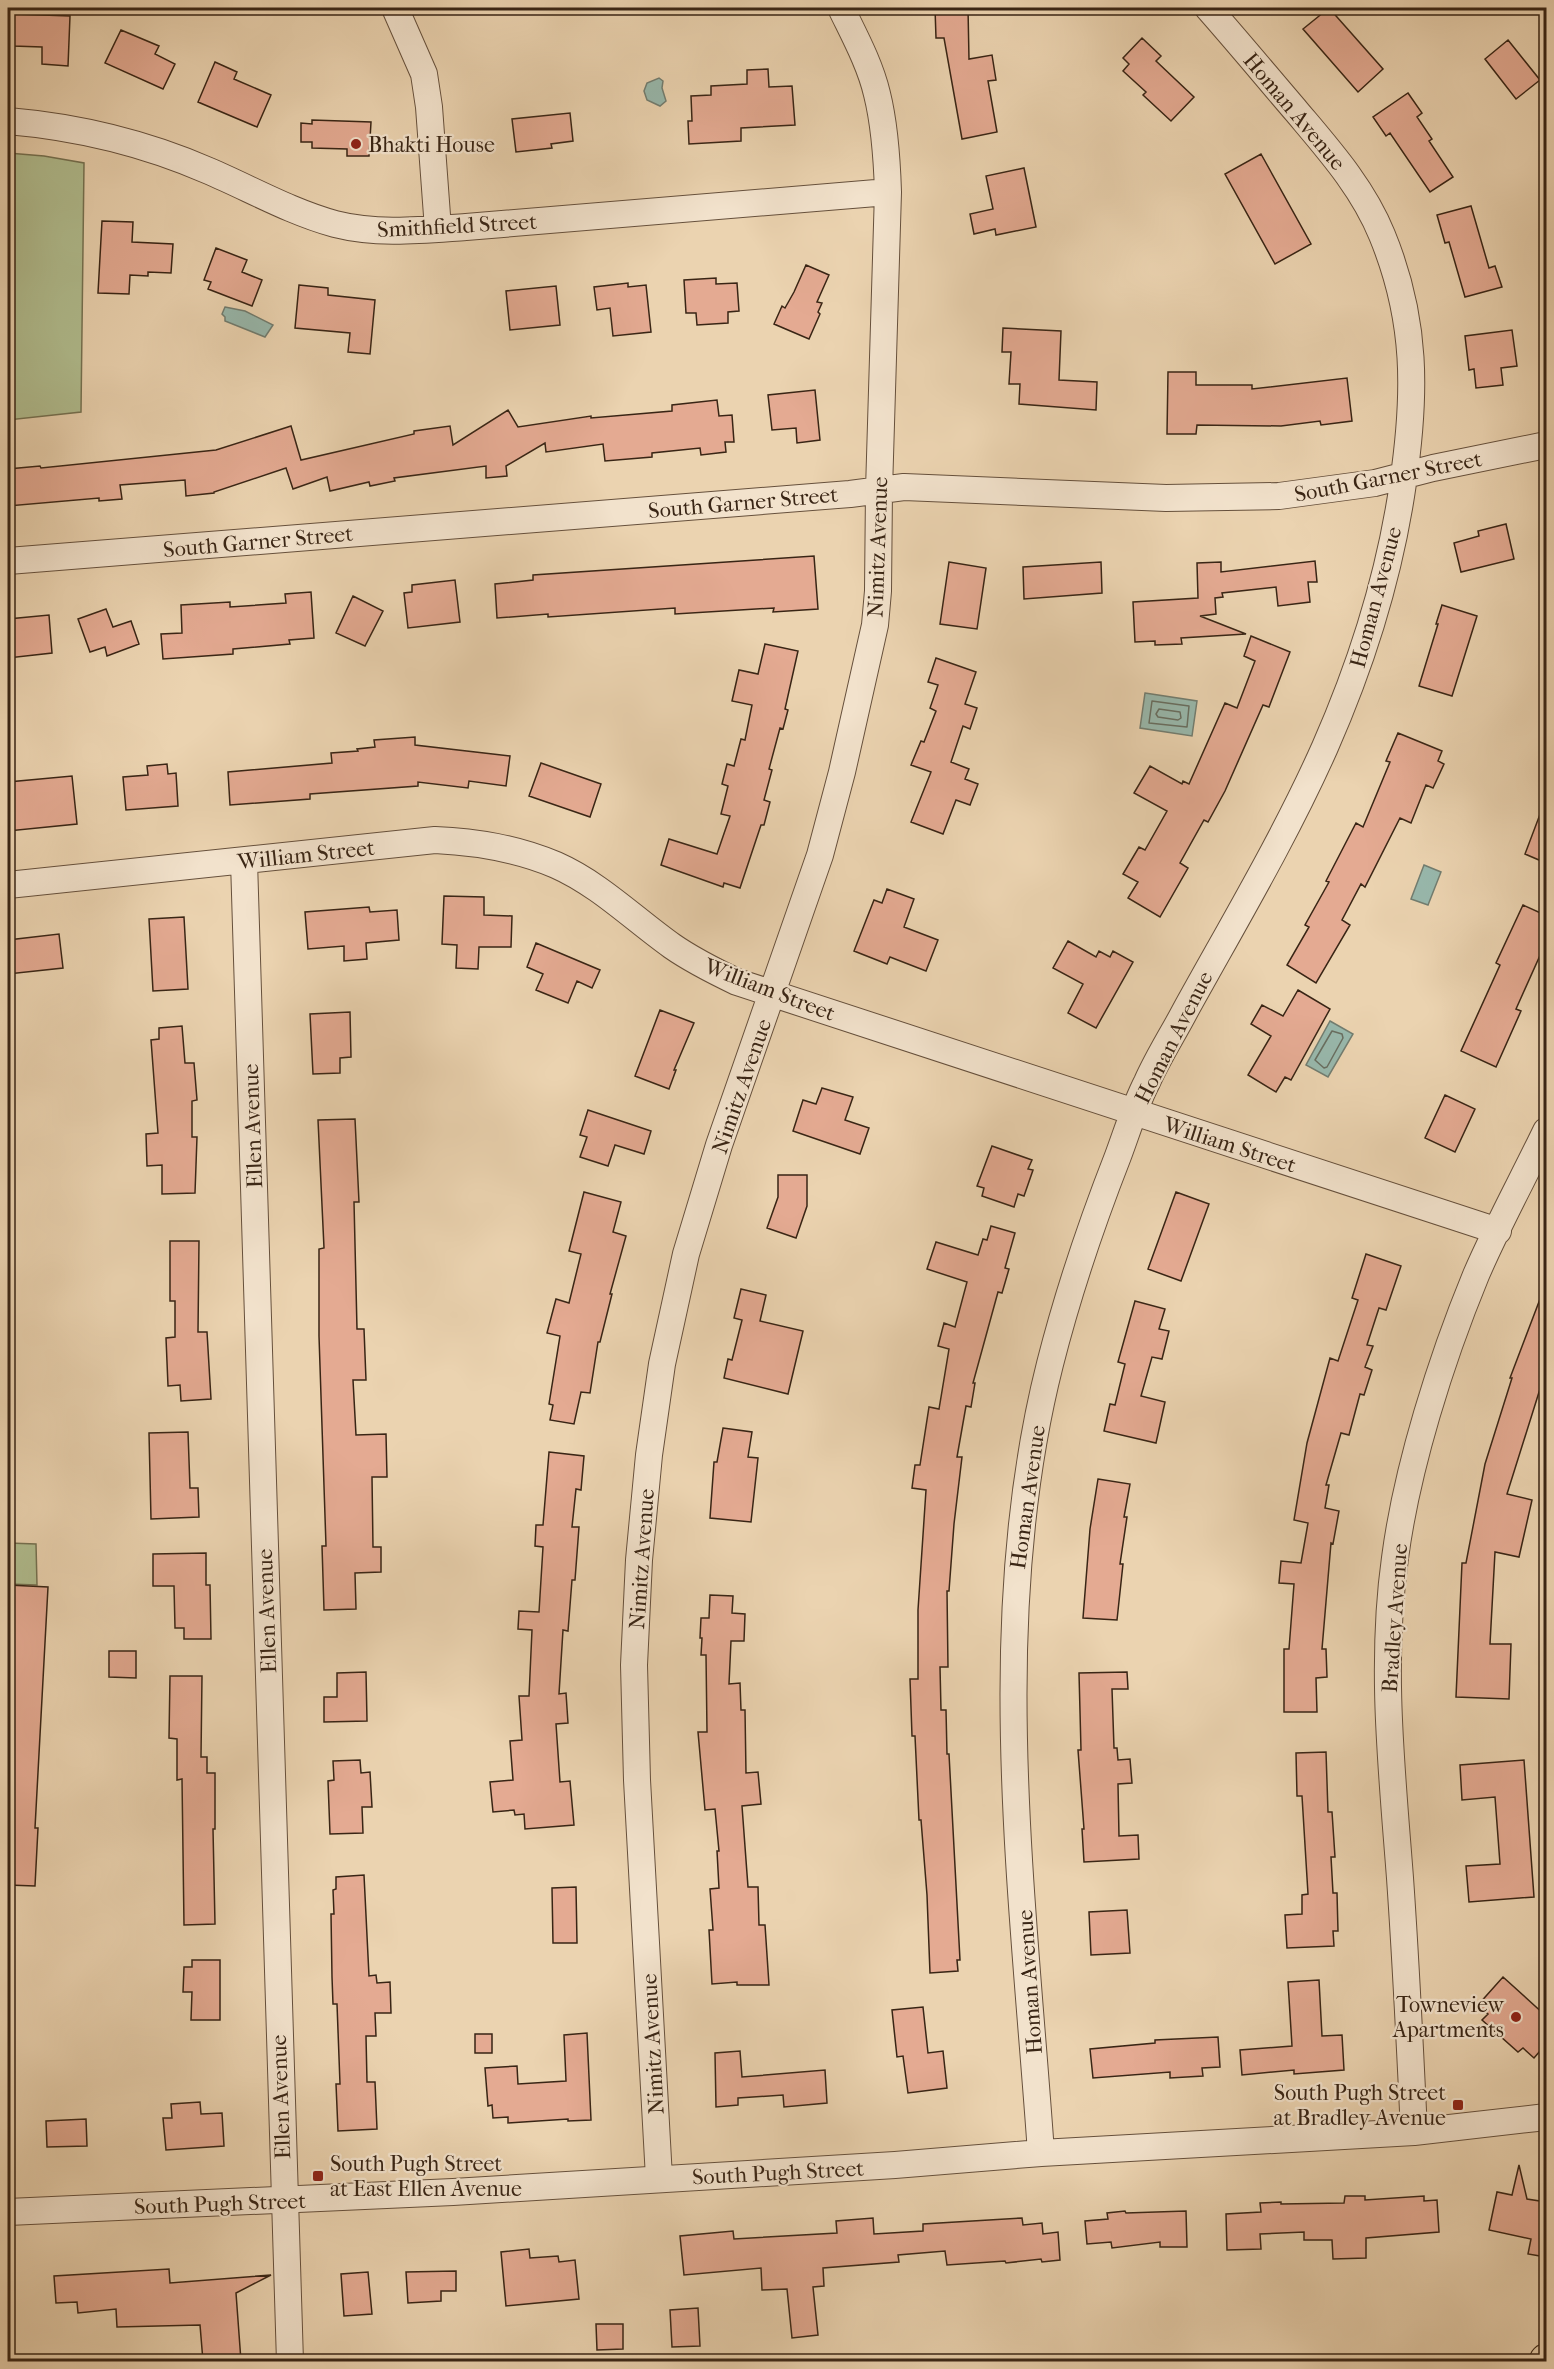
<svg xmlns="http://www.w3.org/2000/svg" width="1554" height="2369" font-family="'IM FELL French Canon',serif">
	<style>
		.green { fill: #b1be90; stroke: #757252; stroke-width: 1.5 }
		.water { fill: #98b8ac; stroke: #727d70; stroke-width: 1.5 }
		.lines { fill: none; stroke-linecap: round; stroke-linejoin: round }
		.shore { stroke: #686e60; stroke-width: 1.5 }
		.building { fill: #e4aa92; stroke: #392515; stroke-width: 1.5 }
		.minor-casing { stroke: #66503c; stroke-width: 28 }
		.major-casing { stroke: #392515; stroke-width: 34 }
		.minor { stroke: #f2e2cc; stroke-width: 26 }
		.major { stroke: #ebd3b0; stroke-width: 32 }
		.poi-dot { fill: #8f2418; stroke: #f2e2cc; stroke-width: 2 }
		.labels { text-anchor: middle; stroke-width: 4.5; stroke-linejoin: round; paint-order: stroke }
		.street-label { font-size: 22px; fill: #392515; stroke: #f2e2cc }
		.poi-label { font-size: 22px; fill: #392515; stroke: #f2e2cc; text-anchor: start }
	</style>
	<rect width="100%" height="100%" fill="#ebd3b0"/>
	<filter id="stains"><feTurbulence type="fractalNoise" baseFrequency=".00333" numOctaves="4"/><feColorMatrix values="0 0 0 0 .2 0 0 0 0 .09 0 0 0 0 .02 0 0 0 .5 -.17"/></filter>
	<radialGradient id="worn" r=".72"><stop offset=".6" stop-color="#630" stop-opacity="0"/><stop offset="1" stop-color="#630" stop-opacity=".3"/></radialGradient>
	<!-- green -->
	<path class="green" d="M8,153l36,3 40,7 -3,249 -73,8z
		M8,1543l28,1 1,41 -29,-1z"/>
	<!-- water -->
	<path class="water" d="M659,78l4,3 -1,7 4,13 -6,5 -13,-6 -3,-9 3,-8z
		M225,307l20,4 28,14 -8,12 -40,-16v-4l-3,-3z
		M1145,693l52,8 -5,35 -52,-8z
		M1424,865l17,7 -13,33 -17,-6z
		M1330,1021l23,13 -25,43 -22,-12z"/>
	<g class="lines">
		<!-- shore -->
		<path class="shore" d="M1152,701l37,5 -2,21 -38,-4z
			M1159,709l21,3 1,6 -3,2 -20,-3 -2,-3z
			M1332,1031l10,3 1,4 -16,29 -3,1 -9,-8z"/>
	</g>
	<!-- building -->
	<path class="building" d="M935,8h33l1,51 23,-4 4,25 -8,1 9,51 -35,7 -18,-101h-8z
		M1329,8l54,61 -25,23 -55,-63z
		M14,14l56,2 -2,50 -26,-2v-17l-29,-1z
		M121,30l38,16 -4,8 20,10 -12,25 -58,-26z
		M1142,38l19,18 -5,5 38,36 -23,24 -28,-26 3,-3 -23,-21 6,-7 -6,-6z
		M1508,40l32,40 -24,19 -31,-40z
		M215,62l22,10 -3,7 37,16 -14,32 -59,-25z
		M768,69l1,18 23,-1 3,39 -54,3v13l-52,3 -1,-23h4l-1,-25 20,-1v-9l36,-2v-14z
		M1408,93l14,20 -5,4 15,22 -3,2 24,36 -23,15 -40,-59 -4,3 -13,-19z
		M570,113l3,28 -22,3 1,4 -36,4 -4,-33z
		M312,120l59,2 -2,34h-22v-7l-35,-1v-6h-11v-19l11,1z
		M1261,154l50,90 -36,20 -50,-90z
		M1024,168l12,59 -40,8 -1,-6 -21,5 -4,-20 23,-5 -7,-33z
		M1471,206l18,62 6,-2 7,21 -37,10 -16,-55 -4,1 -8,-28z
		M102,221l31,1 -1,20 41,2 -2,29 -23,-1v4l-18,-1 -1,19 -31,-1z
		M216,248l31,12 -5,12 20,8 -10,26 -44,-17 3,-7 -7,-2z
		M806,265l23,10 -12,27 5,1 -4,9 2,2 -11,25 -35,-15 8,-18 3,2 9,-16z
		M716,278v6l21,-1 2,28 -11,1v11l-31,2 -1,-12h-10l-2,-33z
		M628,283v4l18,-2 5,47 -38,4 -3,-28 -13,2 -3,-23z
		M299,285l29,3v7l47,5 -5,54 -22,-2 2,-19 -55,-5z
		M556,286l4,39 -50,5 -4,-39z
		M1003,328l58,3 -2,49 38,2 -1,28 -77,-6 1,-20h-11l2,-32h-9z
		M1512,330l5,36 -16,2 2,17 -27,3 -2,-19 -5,1 -4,-34z
		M1168,372h28v13h56v4l95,-11 5,43 -31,4 -1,-4 -39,5 -84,-1 -1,9h-29z
		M815,390l5,50 -23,3 -1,-15 -24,2 -4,-35z
		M717,400l2,16 13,-1 2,27h-9l1,10 -25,3 -1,-7 -48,5v4l-47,4 -2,-17 -57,8 -1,-9 -39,23 1,10 -21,2v-12l-92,12 1,3 -25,5 -1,-4 -39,9 -3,-14 -34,12 -7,-21 -72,24v1l-28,3 -1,-16 -65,5 2,14 -23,2v-3l-91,8v-37l32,-3 1,2 175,-18 75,-24 10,34 113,-26v-3l36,-5 3,19 55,-35 10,17 73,-11v2l81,-7v-6z
		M1506,524l8,35 -53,13 -7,-29 25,-7 -1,-5z
		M814,556l4,53 -45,3 1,-4 -99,6v-6l-127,9v-3l-51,4 -2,-34 38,-4v-5z
		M1315,561l2,21h-9l2,20 -32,4 -2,-19 -54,6 1,4 -8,1 1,16 -16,2 46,18 -65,4 1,6 -27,1v-4l-20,1 -2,-40 65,-4 -1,-35 24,-1v10z
		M949,562l37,6 -9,61 -37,-5z
		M1101,562l1,31 -78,6 -1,-32z
		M455,580l5,42 -52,6 -4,-35 8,-1v-7z
		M311,592l3,46 -25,2 1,4 -57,5v5l-70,5 -2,-25 21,-1 -1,-28 49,-3v5l56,-4 -1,-9z
		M353,596l30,15 -18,35 -29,-13z
		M1442,605l35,11 -25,80 -33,-10 19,-62h-2z
		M106,609l7,18 18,-6 8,23 -32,12 -2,-9 -15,5 -12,-33z
		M49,615l3,38 -44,5v-39z
		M1251,636l39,16 -21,55 -6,-2 -38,86 -17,31 -4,-2 -24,43 8,5 -28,49 -32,-19 10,-16 -15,-8 16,-27 6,3 22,-39 -33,-18 16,-27 32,18 1,-3 6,3 36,-81 12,5 18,-47 -11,-5z
		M765,644l33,7 -13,58 3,1 -5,19 -3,-1 -11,41 3,1 -8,30 6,2 -6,23h-3l-21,63 -16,-5 -1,4 -62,-22 8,-26 48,15 13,-38 -9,-2 7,-28 -6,-2 5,-20 7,2 7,-27 4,1 7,-35 -20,-4 7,-31 19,4z
		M936,658l40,14 -11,32 12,4 -7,21 -7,-3 -12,36 18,7 -4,10 13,5 -8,21 -14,-5 -13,34 -32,-12 20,-50 -20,-7 10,-24 3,1 12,-31 -6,-3 8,-23 -10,-3z
		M1398,733l44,18 -4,10 6,3 -11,24 -7,-3 -15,38 -11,-5 -35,69 -4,-3 -19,36 8,5 -34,58 -29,-18 22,-38 -4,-2 24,-43 -3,-1 30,-58 7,4 27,-65 -4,-1z
		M415,737v8l95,11 -4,30 -37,-5 -1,7 -50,-6v4l-108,8v5l-80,6 -2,-33 104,-9 -1,-10 27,-2 -1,-2 18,-2 -1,-7z
		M541,763l60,21 -11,33 -61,-21z
		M167,764l1,10 8,-1 2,33 -52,4 -3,-33 25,-2 -1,-9z
		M72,776l5,48 -69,7v-49z
		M1545,801l1,1v61l-21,-9z
		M887,889l27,10 -10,28 34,13 -12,31 -36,-14 -3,7 -33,-13 20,-51 8,3z
		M444,896l40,1v18l28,1 -1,31h-32l-1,22 -22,-1 1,-23 -15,-1z
		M1523,905l22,10 -5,12 6,3v12l-30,67 5,2 -25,56 -35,-16 39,-86 -4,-2z
		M369,907l1,5 27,-2 2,30 -33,3 1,16 -23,2v-15l-36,3 -3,-37z
		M184,917l4,72 -35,2 -4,-72z
		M59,934l4,34 -55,6v-34z
		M1068,941l28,16 3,-6 11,6 3,-6 20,11 -37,66 -28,-15 15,-29 -30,-16z
		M536,943l64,27 -8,18 -15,-7 -9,22 -32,-13 7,-16 -16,-7z
		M1298,990l32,19 -39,71 -6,-3 -9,15 -28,-17 23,-39 -20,-12 11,-19 21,11z
		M660,1010l34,13 -20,47h2l-7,19 -34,-13z
		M350,1012l1,45 -11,1v15l-27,1 -3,-60z
		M182,1026l3,37h9l3,37 -5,1v36h5l-2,56 -33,1v-29l-15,1 -1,-32 12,-1 -7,-93 8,-1v-11z
		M822,1088l31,9 -8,23 24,8 -9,26 -67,-23 10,-31 13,4z
		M1445,1095l30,14 -20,43 -30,-14z
		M588,1110l63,21 -7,23 -29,-9 -7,21 -28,-9 7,-20 -7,-2z
		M355,1119l4,83h-5l3,127h7l2,51h-13l3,55 30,-1 1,43h-15l1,70h8v25l-26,1 1,36 -32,1 -2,-64h4l-7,-210v-87l5,-1 -6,-128z
		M992,1146l40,14 -4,9 5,1 -9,26 -6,-2 -4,13 -32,-11 2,-8 -7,-2z
		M778,1175h29v31l-11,32 -29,-10 11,-31z
		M584,1192l37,10 -8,30 13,4 -16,58h2l-12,48h-2l-8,51 -9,-1 -7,32 -24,-4 3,-15 -4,-1 11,-68 -13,-3 9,-34 13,4 12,-49 -12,-3z
		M1176,1192l33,12 -28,77 -33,-12z
		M991,1226l24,7 -10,35 4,1 -7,24 -4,-1 -25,91h2l-4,24 -5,-1 -9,51h5l-8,67 -5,67h-2l1,76h-8l1,43h5l1,44h2l11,206h-3l1,11 -28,2 -3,-78 -6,-75h-2l-4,-84h-3l-2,-57h8v-69l8,-120 -14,-2 3,-23h5l9,-58 10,2 10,-60 -11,-3 6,-23 11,4 12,-45 -40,-13 9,-27 42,13 5,-16 4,1z
		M170,1241h29l-1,91h9l4,67 -30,2 -1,-16 -12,1 -2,-48 9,-1v-36h-5z
		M1366,1254l35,12 -15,44 -7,-2 -12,37 6,1 -8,21 7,3 -8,25 -4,-1 -11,41 -8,-2 -15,52h3l-4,23 14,3 -6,33 -2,-1 -9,106h4l1,28 -11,1 1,34h-33v-63h5l5,-65 -15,-1 2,-22 20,2 7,-40 -14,-3 13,-77 23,-85 8,3 20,-61 -6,-2z
		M1545,1286h1v105l-6,-2 -33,105 25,6 -13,57 -24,-5 -5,92h21l-2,55 -53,-2 6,-134h4l19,-99 27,-86h-2z
		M741,1289l25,6 -6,26 43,10 -15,63 -64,-16 4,-19 4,1 10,-40 -8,-2z
		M1135,1301l30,8 -6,20 10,2 -7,28 -10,-2 -11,39 24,6 -9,41 -52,-12 6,-27 5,1 10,-41 -7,-2z
		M723,1428l29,4 -4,25 10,1 -7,64 -41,-4 4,-56h3z
		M188,1432l2,56h8l1,29 -48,2 -2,-86z
		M549,1452l35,4 -3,34 -5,-1 -4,38h7l-4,53h-3l-4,51 -5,-1 -4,64 7,-1 2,30 -12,1 4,58 10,-1 4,44 -49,4 -1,-15 -9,1 -1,-5 -21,2 -3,-30 23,-2 -3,-39 12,-1 -3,-44h10l3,-66 -14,-1 1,-18 20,1 4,-65 -8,-1 1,-21h7z
		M1098,1479l32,5 -6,33h3l-7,47h3l-6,56 -34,-2 7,-89z
		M206,1553v32h4l1,54h-27v-11h-9l-1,-42h-21v-32z
		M8,1585l40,2 -13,241h3l-3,58 -27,-1z
		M710,1595l23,1 -1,17 13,1 -1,27h-13l-2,43 11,-1 1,27h4l1,63 12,-1 3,32 -19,2 6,81h10l1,38h6l4,60h-32v-3l-25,2 -3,-54h4l-3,-41 9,-1 -2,-37h2l-4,-42 -10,1 -7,-78h9l-1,-77h-5l1,-17h-2l1,-20h8z
		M109,1651h27v27l-27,-1z
		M366,1672l1,49 -43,1v-25h13v-24z
		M1127,1672l1,17h-16l2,59h3l1,12 12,-1 2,24 -14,1 1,52 19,-1 1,24 -55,3 -2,-33h2l-6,-79h3l-2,-77z
		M170,1676h32l-1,81h6v16h8v56h-2l2,95 -31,1 -2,-146 -5,1v-41l-8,-1z
		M1326,1752l2,60h4l3,45h-4l2,36h4l1,38h-5l1,15 -47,2 -2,-33 17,-1v-19l6,-1 -6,-98h-5l-1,-43z
		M360,1760l1,13 9,-1 2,35h-10l1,26 -33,1 -2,-53 6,-1 -1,-19z
		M1524,1760l10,137 -65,5 -3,-36 34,-2 -5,-67 -33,3 -2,-35z
		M364,1875l5,101 7,-1 1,8 13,-1 1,31h-16l1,23h-10l1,46h8l2,47 -39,2 -2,-47h4l-3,-80h-4l-1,-27 -1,-63h3l-1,-24 3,-1v-12z
		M576,1887l1,56h-24l-1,-55z
		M1127,1910l3,43 -39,2 -2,-43z
		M192,1960h28v60h-29l1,-28h-9l1,-25h8z
		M1503,1977l43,39v28l-12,14 -11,-10 -5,4 -36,-32 6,-6 -10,-9z
		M1319,1980l3,56 20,-1 2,35 -50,4v-4l-52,5 -2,-25 52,-4 -4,-64z
		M923,2007l5,46 15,-2 4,37 -39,5 -5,-37 -6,1 -5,-47z
		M587,2033l4,87 -23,1v-2l-60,4v-6l-15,1 -1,-13 -4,1 -3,-38 32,-2 1,18 48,-3 -2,-46z
		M475,2034h17v19h-17z
		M1218,2037l2,30 -18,1 1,8 -33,2v-6l-77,6 -3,-29 65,-6v-3z
		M740,2051l2,26 83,-7 2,33 -43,4 -1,-12 -45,3v7l-22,2 -1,-54z
		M200,2102l1,12 21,-1 2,33 -58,4 -3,-32h9l-1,-14z
		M86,2119l1,27 -40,1 -1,-26z
		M1519,2165l8,34 19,3v55l-18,-3 3,-15 -42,-9 8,-38 15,3z
		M1345,2196h20v4l59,-4v5l13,-1 2,32 -73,6v20l-33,1 -1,-19h-28v-8l-44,2 1,15 -34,1 -1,-36 35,-2 -1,-9 21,-1v2l63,-1z
		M1125,2211l1,2 60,-2 1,36h-27v-5l-48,6 -1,-6 -24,2 -2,-23 23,-2 -1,-6z
		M873,2218l1,16 49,-3v-7l99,-6 1,7 19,-2 1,11 15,-2 2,28 -18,2 -1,-3 -35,4 -1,-2 -58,4 -2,-14 -47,4 1,7 -76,6 1,18 -11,1 5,48 -26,3 -5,-49 -25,1 -1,-22 -77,7 -4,-39 53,-5 1,8 103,-6 -1,-12z
		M529,2249l1,9 28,-2 1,6 16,-2 4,39 -73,7 -5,-54z
		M169,2269l1,14 101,-8 -35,18 5,68h-38l-3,-36 -83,2 -1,-18 -38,4 -1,-11 -21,1 -2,-27z
		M456,2271v20h-15v10l-33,2 -2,-31z
		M368,2272l4,42 -28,2 -3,-42z
		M698,2308l2,38 -28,1 -2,-37z
		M596,2324h27v25l-26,1z"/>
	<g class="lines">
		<!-- minor casing -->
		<g class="minor-casing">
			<path id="minor" d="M395,8l29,66 5,33 9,122
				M8,121c70,6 137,22 201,50 42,18 82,41 126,53 43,11 87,6 131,3l422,-35
				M8,561l842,-67 54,-7 262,11 113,-2 96,-13 58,-15 113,-23
				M244,861l46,1501
				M8,885l427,-45c42,2 81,8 121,25 43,19 78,54 116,81 20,14 42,25 65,36l761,249
				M1414,2132c-4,-85 -8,-169 -14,-254 -8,-106 -20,-213 -5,-320 12,-91 46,-198 81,-283 21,-49 47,-96 70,-144
				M1041,2153c-18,-260 -56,-533 9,-789 18,-71 41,-139 68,-208 9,-24 17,-51 29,-74 11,-25 26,-48 38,-71 48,-87 100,-174 140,-264 37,-84 65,-173 78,-264 13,-89 14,-163 -21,-248 -19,-47 -53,-85 -85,-123 -30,-35 -59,-70 -89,-104
				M659,2178l-22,-398 -3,-115 5,-105 10,-105 13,-91 24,-110 33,-109 101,-290 22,-83 33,-147 3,-34 1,-101 9,-298c-1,-32 -3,-66 -11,-98 -7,-30 -23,-59 -36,-86
				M8,2212l445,-20 442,-27 146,-12 373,-21 132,-15"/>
		</g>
		<!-- major casing -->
		<g class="major-casing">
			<path id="major" d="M1546,2362v-2"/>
		</g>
		<!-- minor -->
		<use href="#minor" class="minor"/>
		<!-- major -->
		<use href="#major" class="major"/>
	</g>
	<!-- markers -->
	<g class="poi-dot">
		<circle cx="356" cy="144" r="6"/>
		<circle cx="1516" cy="2017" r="6"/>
		<rect x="1452" y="2099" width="12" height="12" rx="3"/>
		<rect x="312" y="2170" width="12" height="12" rx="3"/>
	</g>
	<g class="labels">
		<!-- street labels -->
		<g class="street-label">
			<text transform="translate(1295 111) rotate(50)" y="8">Homan Avenue</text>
			<text transform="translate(457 225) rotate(-3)" y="8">Smithfield Street</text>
			<text transform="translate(1388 476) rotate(-11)" y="8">South Garner Street</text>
			<text transform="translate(743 502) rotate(-5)" y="8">South Garner Street</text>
			<text transform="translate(258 541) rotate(-5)" y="8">South Garner Street</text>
			<text transform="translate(877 547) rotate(-88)" y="8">Nimitz Avenue</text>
			<text transform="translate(1375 597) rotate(-75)" y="8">Homan Avenue</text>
			<text transform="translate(306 854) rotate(-6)" y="8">William Street</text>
			<text transform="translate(770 989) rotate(21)" y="8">William Street</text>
			<text transform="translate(1173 1037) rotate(-63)" y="8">Homan Avenue</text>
			<text transform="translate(741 1086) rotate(-71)" y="8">Nimitz Avenue</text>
			<text transform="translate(252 1126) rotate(-92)" y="8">Ellen Avenue</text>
			<text transform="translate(1230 1144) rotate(18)" y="8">William Street</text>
			<text transform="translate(1027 1497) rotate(-82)" y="8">Homan Avenue</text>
			<text transform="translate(641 1559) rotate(-86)" y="8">Nimitz Avenue</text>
			<text transform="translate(266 1611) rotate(-92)" y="8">Ellen Avenue</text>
			<text transform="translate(1394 1618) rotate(-86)" y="8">Bradley Avenue</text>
			<text transform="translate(1029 1982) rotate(-94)" y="8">Homan Avenue</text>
			<text transform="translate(652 2044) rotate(-93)" y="8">Nimitz Avenue</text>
			<text transform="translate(280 2097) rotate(-92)" y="8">Ellen Avenue</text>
			<text transform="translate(778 2172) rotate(-3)" y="8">South Pugh Street</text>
			<text transform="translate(220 2203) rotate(-2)" y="8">South Pugh Street</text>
		</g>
		<!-- poi labels -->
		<g class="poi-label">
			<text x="368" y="152">Bhakti House</text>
			<text x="1504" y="2012" text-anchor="end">Towneview<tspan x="1504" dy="25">Apartments</tspan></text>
			<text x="1446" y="2100" text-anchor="end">South Pugh Street<tspan x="1446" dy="25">at Bradley Avenue</tspan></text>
			<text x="330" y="2171">South Pugh Street<tspan x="330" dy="25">at East Ellen Avenue</tspan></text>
		</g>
	</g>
	<!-- margin -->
	<rect width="1554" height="2369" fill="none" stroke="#ebd3b0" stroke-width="30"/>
	<rect x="9" y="9" width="1536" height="2351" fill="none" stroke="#392515" stroke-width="3"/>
	<rect x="15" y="15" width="1524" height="2339" fill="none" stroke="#392515" stroke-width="1.5"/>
	<rect width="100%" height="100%" filter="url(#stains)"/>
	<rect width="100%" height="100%" fill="url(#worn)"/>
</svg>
